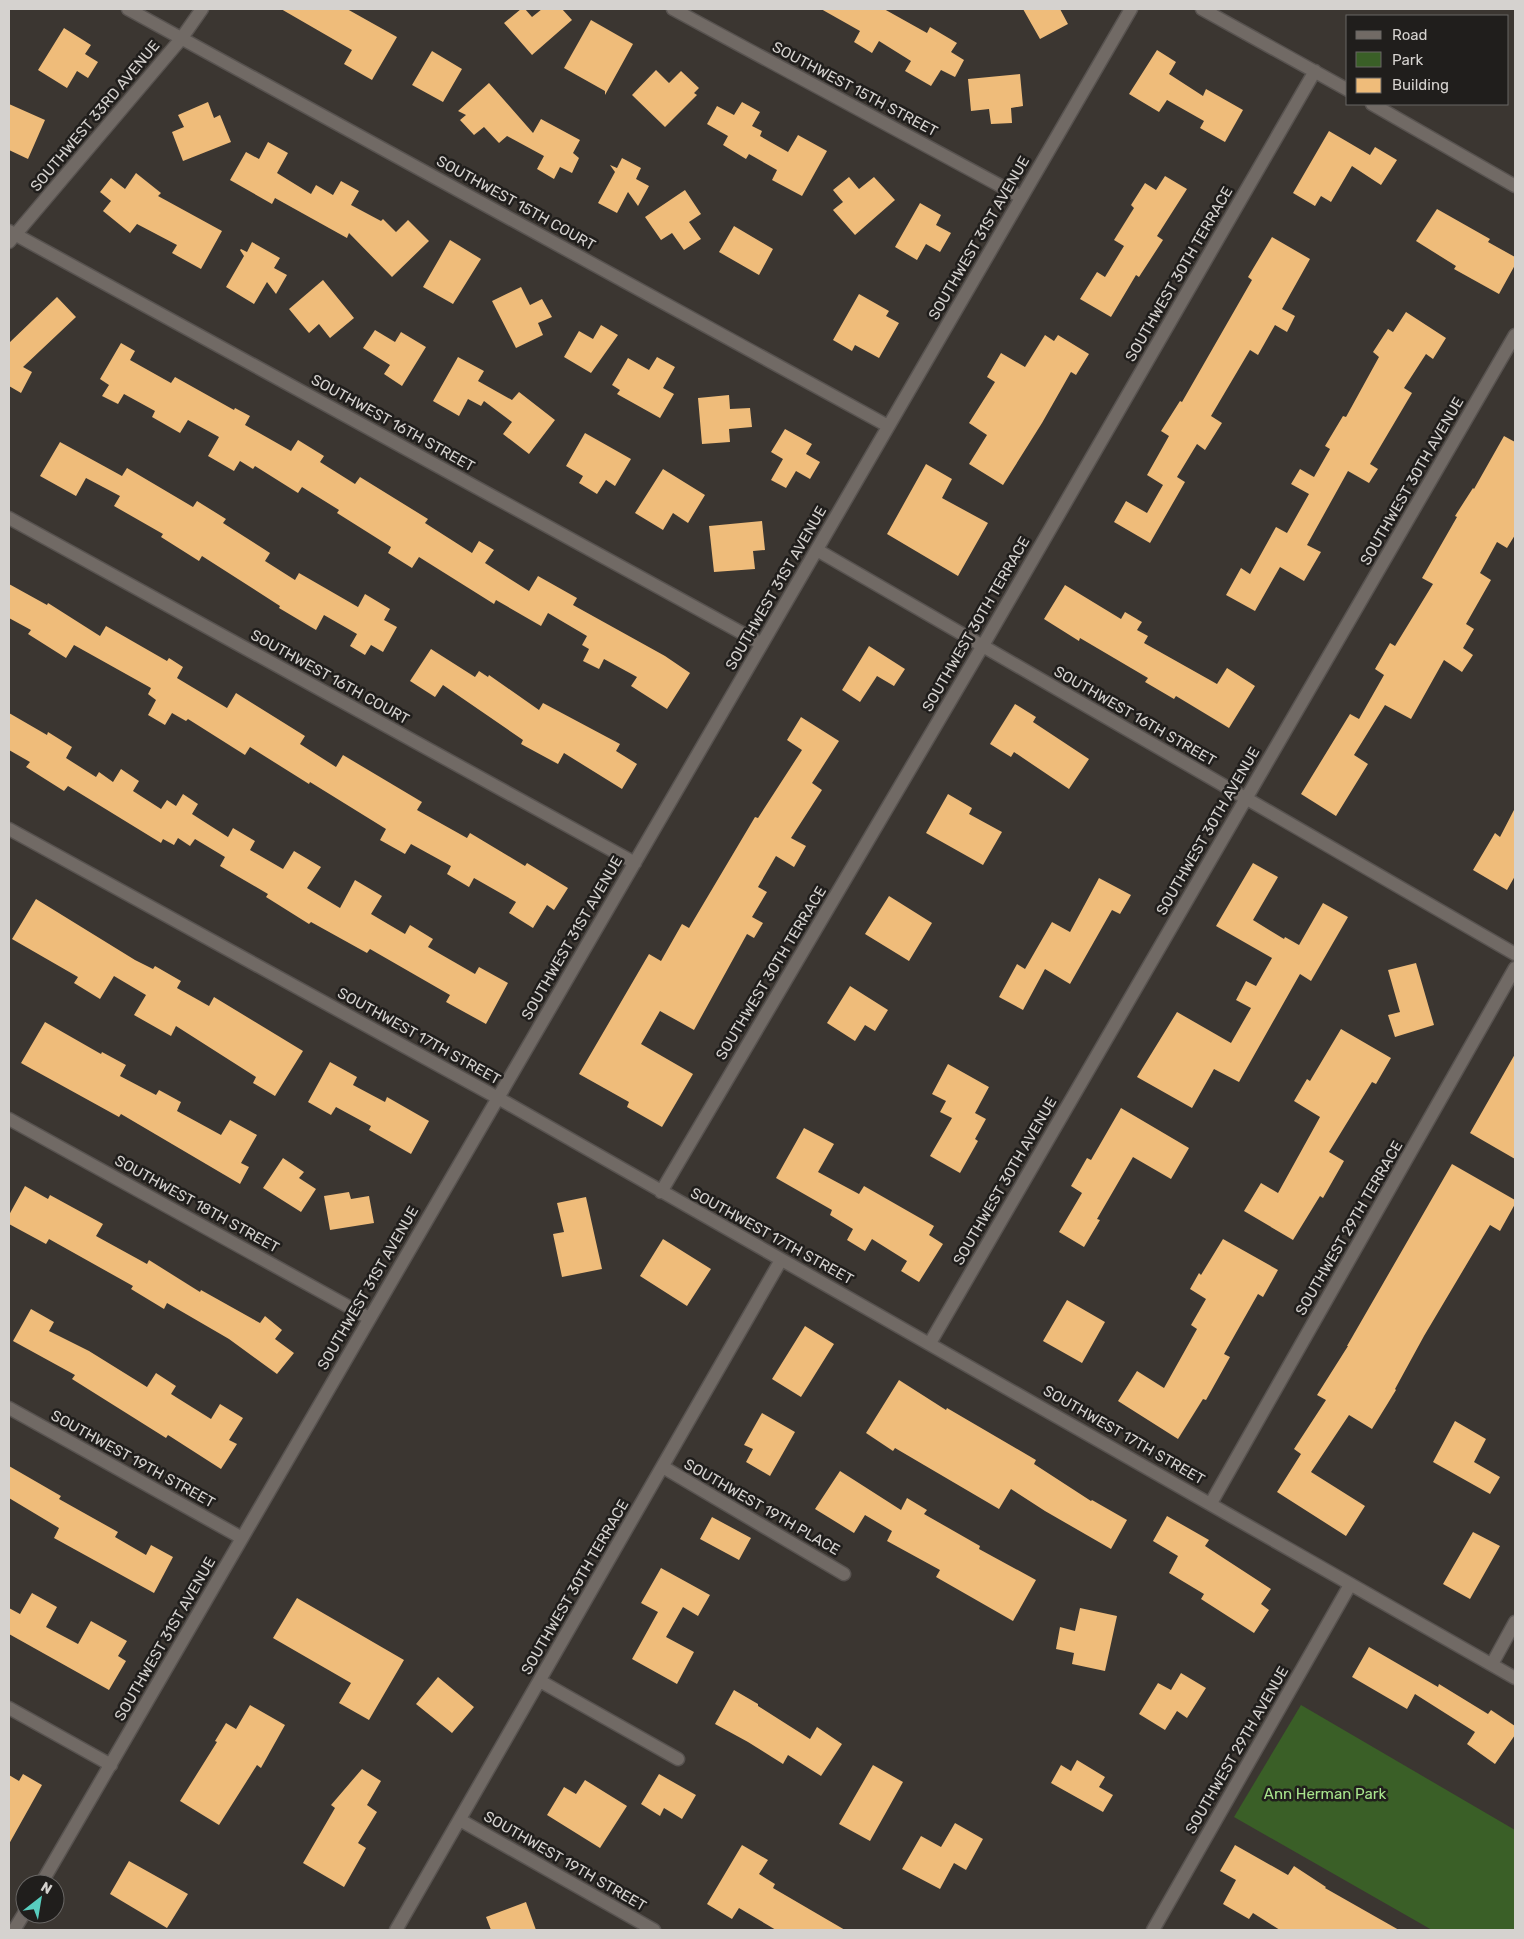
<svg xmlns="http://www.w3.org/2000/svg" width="1524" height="1939" font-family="Rubik,sans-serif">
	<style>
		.green { fill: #3a5f27 }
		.building { fill: #efbc7a }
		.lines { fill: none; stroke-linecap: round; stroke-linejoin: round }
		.minor-casing { stroke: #585350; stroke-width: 15 }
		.minor { stroke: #716a65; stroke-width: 12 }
		.labels { text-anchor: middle; stroke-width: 5; stroke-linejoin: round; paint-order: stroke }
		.street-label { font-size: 15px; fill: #d5d2cf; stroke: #201e1c }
		.park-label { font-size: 15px; fill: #a9e58d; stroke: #201e1c }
	</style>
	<rect width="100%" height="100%" fill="#3b3631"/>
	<!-- green -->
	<path class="green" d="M1301,1705l214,125v100h-83l-198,-113z"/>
	<!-- building -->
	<path class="building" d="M281,9h66l50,28 -25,43 -28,-16 8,-14z
		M521,9h4l7,8 10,-8h20l10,11 -40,35 -28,-32z
		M821,9h63l43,24 3,-6 27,16 -6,9 13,8 -9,17 -14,-7 -10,16 -26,-15 6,-10 -32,-20 -7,12 -18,-11 6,-11z
		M1023,9h37l8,15 -28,15z
		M591,20l42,24 -28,51v-4l-41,-23z
		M64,28l27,17 -6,9 13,8 -10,16 -11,-7 -10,17 -29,-18z
		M1157,50l19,12 -7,12 34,22 3,-7 37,21 -18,32 -25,-14 4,-7 -37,-21 -8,12 -30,-18z
		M432,51l30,18 -19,33 -31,-17z
		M656,70l13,13 12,-12 18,17 -5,5 3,2 -32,32 -33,-32z
		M1020,74l3,32 -12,2 1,15 -21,1 -2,-15 -18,2 -3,-32z
		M489,83l44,50 8,-14 39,21 -7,13 6,5 -7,15 -12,-6 -6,12 -17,-10 7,-13 -37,-20 -8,7 -15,-16 -10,8 -14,-15 6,-5 -8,-4z
		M208,102l6,16 6,-3 11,27 -48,19 -11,-29 12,-5 -6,-12z
		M742,102l18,10 -8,14 10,5 -2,5 28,16 10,-17 29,16 -25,45 -30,-16 5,-10 -28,-16 -3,5 -23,-14 5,-9 -21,-12 10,-18 17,9z
		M9,104l36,16 -17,39 -19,-9z
		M1329,131l41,24 5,-8 22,13 -16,25 -29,-19 -21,36 -10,-6 -6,10 -22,-13z
		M268,142l20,11 -11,20 34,21 5,-9 17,10 8,-14 18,10 -8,14 30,16 2,-2 13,13 12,-12 21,21 -37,36 -43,-44 -2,5 -72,-40 -3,6 -42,-24 16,-28 13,7z
		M622,158l19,10 -5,11 13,7 -11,20 -10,-14 -11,21 -19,-10 17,-31 -5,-7 7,3z
		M136,173l25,20 -3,3 64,35 -21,38 -29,-16 5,-8 -40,-21 -7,9 -27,-22 8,-10 -11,-9 11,-14 14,11z
		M1165,176l22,13 -30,47 6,4 -24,37 -3,-2 -25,42 -31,-18 17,-27 8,5 19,-31 -10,-6 20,-32 -3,-3 14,-22 11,7z
		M849,177l10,12 15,-12 21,23 -40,35 -22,-25 10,-8 -10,-12z
		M685,190l16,24 -12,8 12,17 -17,11 -12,-17 -11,7 -16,-23z
		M920,203l21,12 -5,10 15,8 -11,19 -14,-8 -9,16 -22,-13z
		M1437,209l53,30 -2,3 27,15v8l-16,29 -45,-25 2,-3 -40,-25z
		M734,226l39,23 -14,26 -40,-23z
		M1272,237l38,22 -28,50 13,7 -8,16 -12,-7 -17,30 -8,-5 -39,66 11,7 -17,27 -8,-6 -20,33 8,5 -35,61 -36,-21 12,-21 21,12 16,-28 -16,-10 22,-39 -8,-5 19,-30 2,1 70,-122 -4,-3z
		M450,240l31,19 -28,45 -30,-17z
		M252,242l28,16 -6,10 13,7 -11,19 -9,-12 -13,22 -28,-17 18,-31 -4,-6 1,-1 6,3z
		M323,280l31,38 -24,20 -11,-14 -10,9 -20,-24z
		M521,287l9,18 12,-6 10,18 -14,6 5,12 -27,13 -24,-47z
		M859,294l30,17 -3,5 13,7 -20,35 -24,-13 -3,6 -19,-11z
		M57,297l19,20 -53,50 9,5 -11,21 -12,-7v-43z
		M1406,312l40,26 -13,21 -7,-5 -22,34 8,5 -42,71 8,5 -9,14 -21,-12 -41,74 14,7 -17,29 -24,-14 -25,44 -29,-16 15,-27 9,6 26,-47 11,6 22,-39 -18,-10 9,-15 14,8 16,-28 -5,-3 18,-30 3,1 33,-60 -6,-5 15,-23 5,3z
		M601,325l17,10 -27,38 -27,-16 15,-26 14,8z
		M375,330l20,12 6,-10 25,15 -24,39 -18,-12 6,-9 -27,-17z
		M1045,335l9,6 4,-6 31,19 -13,21 -5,-3 -29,51 -39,62 -34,-21 18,-29 -18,-12 26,-41 -8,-5 14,-24 24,14z
		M121,343l14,8 -5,9 41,23 4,-6 59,33 1,-2 15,8 -5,9 46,26 7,-11 26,16 -4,6 35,22 5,-7 68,42 -3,4 47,30 7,-12 15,9 -9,13 44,28 9,-15 39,22 -4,7 92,51 25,17 -23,36 -36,-23 6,-9 -33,-18 -5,10 -16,-8 6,-12 -7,-4 5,-9 -39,-23 -7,13 -45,-26 -2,4 -75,-47 -7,11 -24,-15 3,-6 -54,-34 2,-3 -37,-23 -4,6 -43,-27 -2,3 -13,-8 -6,10 -26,-15 11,-19 -31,-17 -8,13 -28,-16 3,-6 -31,-17 -6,10 -16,-8 7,-11 -9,-6z
		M458,357l26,14 -6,10 34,19 7,-8 36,28 -26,34 -26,-20 9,-12 -28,-21 -3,5 -13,-7 -9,17 -26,-15z
		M657,357l18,10 -12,21 11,6 -14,24 -43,-24 3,-4 -8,-5 16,-27 21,12z
		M729,395l1,14 20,-1 2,19 -23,2 1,13 -28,2 -4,-46z
		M785,429l27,15 -6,10 14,8 -10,17 -14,-8 -10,17 -15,-8 12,-21 -12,-7z
		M585,433l46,26 -16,27 -9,-6 -9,14 -18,-11 4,-7 -17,-10z
		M1504,436l11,6v93l-8,13 -10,-6 -17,31 11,7 -25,44 8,5 -11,19 10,7 -11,17 -18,-12 -33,59 -26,-14 -31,50 14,9 -32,52 -35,-22 49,-80 9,5 25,-44 -9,-6 15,-26 5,3 38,-62 -11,-6 35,-61 -2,-1 18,-28 1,1z
		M60,442l62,34 5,-8 66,39 4,-6 29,18 -3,4 47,30 -5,8 30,19 4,-7 59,34 7,-13 25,15 -6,11 13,7 -14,25 -12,-7 -6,10 -15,-9 7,-12 -33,-19 -8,15 -37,-22 1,-2 -78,-50 -3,5 -38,-24 2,-3 -49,-28 6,-10 -34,-18 -10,18 -36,-20z
		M926,464l26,15 -10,19 46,25 -30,53 -71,-42z
		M663,469l42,26 -17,28 -15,-10 -10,17 -28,-17z
		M762,521l3,29 -12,1 2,18 -41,3 -5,-46z
		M9,584l38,21 1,-2 52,33 6,-10 61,35 2,-3 14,9 -6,11 50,30 9,-15 69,43 -5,8 36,23 7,-12 79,47 -5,8 50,28 3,-5 55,33 2,-3 41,25 -14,22 -7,-5 -14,23 -24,-15 7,-11 -42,-24 -5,9 -22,-13 4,-8 -40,-22 -6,10 -25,-14 6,-11 -76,-47 -1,2 -59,-37 -5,8 -57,-36 -2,2 -14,-8 -7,12 -17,-10 8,-15 -8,-6 3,-6 -77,-43 -8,13 -38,-24 3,-4 -22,-12z
		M1065,585l56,34 4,-7 17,10 -5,8 11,6 -4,7 73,41 10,-16 28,18 -26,42 -53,-32 -2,3 -29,-17 3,-4 -68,-40 -1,3 -35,-22z
		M869,646l36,23 -11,17 -17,-10 -17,26 -18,-12z
		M431,649l44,28 4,-6 9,6 1,-2 50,35 4,-7 77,41 -4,7 21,13 -15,25 -58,-36 -6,11 -37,-20 2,-4 -80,-55 -8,12 -25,-16z
		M1015,704l21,13 -3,5 56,37 -20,30 -55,-37 -3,5 -21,-13z
		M9,713l38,22 1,-3 24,15 -6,11 30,19 3,-5 14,10 8,-13 18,12 -6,10 28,18 6,-9 9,6 7,-12 15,10 -6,10 36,23 5,-9 22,13 -5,9 33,19 11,-18 27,16 -14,21 33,20 15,-28 27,16 -11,18 34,20 5,-9 23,14 -5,8 47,27 4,-7 29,16 -22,41 -40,-22 4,-7 -80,-46 -3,4 -56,-31 -2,2 -43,-27 2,-3 -48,-28 5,-9 -30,-18 -5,7 -12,-8 -4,7 -11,-6 -2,4 -93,-57 -4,5 -38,-24 4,-5 -21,-12z
		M801,717l38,24 -27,42 10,7 -31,48 15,8 -12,21 -18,-11 -18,31 9,5 -15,25 11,6 -9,15 -7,-4 -53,96 -34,-19 -19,33 52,30 -31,53 -35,-20 2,-5 -50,-28 70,-120 12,7 21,-37 7,4 66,-111 3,1 44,-68 -15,-10z
		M948,794l24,14 -3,6 33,18 -19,33 -57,-32z
		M1515,808v68l-8,14 -34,-20 22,-37 5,4z
		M1253,863l25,14 -25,43 31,19 1,-2 14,8 24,-42 25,14 -37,64 -11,-7 -61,108 -25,-13 -22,39 -55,-31 40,-65 54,31 20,-35 -15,-8 10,-19 10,5 16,-28 -56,-32z
		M1099,878l32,17 -11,19 -8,-4 -42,74 -25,-15 -22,41 -24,-13 18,-33 8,5 27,-47 18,10z
		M889,896l43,27 -23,38 -44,-27z
		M36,899l99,61 18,9 2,-3 26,15 -4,7 32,18 5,-9 89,54 -28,45 -22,-13 3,-6 -80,-51 -5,10 -37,-21 12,-20 -32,-19 -14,23 -26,-16 4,-6 -66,-38z
		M1416,963l18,62 -39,12 -7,-22 12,-3 -12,-42z
		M850,986l38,24 -13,21 -10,-6 -10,16 -28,-18z
		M45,1022l56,32 1,-2 24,13 -6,11 36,19 3,-5 22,12 -4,9 44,24 9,-15 27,15 -16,28 8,4 -9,17 -119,-70 -2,3 -98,-54z
		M1341,1029l50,29 -15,26 -4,-2 -43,70 15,9 -21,37 -3,-2 -27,44 -49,-29 17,-28 17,10 42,-76 -26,-16 13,-22 3,2z
		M1515,1054v105l-45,-26z
		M330,1062l27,15 -4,8 32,17 2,-5 42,24 -18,33 -42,-24 2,-4 -35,-19 -5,8 -23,-13z
		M948,1064l41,23 -14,26 11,6 -11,20 3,2 -18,32 -30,-17 22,-38 -12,-6 6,-11 -14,-7z
		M1121,1108l68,40 -18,31 -38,-22 -36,62 3,1 -16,27 -25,-15 23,-39 -11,-7 16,-28 4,2z
		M804,1128l30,16 -16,28 41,22 5,-8 70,40 -5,9 14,9 -24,38 -18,-11 6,-10 -35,-22 -7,12 -18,-11 6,-11 -23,-14 2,-5 -56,-32z
		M283,1158l21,14 -5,6 17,11 -15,23 -38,-24z
		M1452,1164l63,36v4l-15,27 -10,-6 -66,111 -29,53 1,1 -24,39 -23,-14 -38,57 54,34 -19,30 -69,-44 24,-38 -7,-5 32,-49 -9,-5 31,-49h-1z
		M25,1186l23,13 2,-4 53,29 -7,12 51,28 2,-4 51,32 1,-2 59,33 5,-7 17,14 -7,9 19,14 -17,21 -48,-35 -62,-36 -3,6 -33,-20 2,-3 -84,-47 -3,5 -37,-20v-9z
		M349,1192l2,7 18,-3 5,27 -44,7 -6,-34z
		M586,1197l16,72 -40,8 -9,-43 11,-2 -7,-29z
		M663,1239l48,30 -24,37 -47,-30z
		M1223,1239l55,31 -15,27 -5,-3 -34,60 6,3 -24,43 -3,-1 -25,40 -60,-38 19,-30 27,17 33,-59 -6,-4 15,-26 -16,-10 9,-16 2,2z
		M1067,1300l38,22 -23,41 -39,-22z
		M31,1309l23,13 -5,9 40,20 58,36 9,-14 20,13 -5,8 40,25 9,-15 23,14 -14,22 8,4 -16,25 -53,-34 -2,3 -94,-59 3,-4 -62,-34z
		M805,1326l29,18 -33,53 -29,-18z
		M899,1380l47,30 1,-2 89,52 -2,4 57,37 1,-1 35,20 -16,29 -66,-38 -34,-22 -12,20 -104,-61 -2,3 -27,-18z
		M762,1413l33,19 -25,44 -24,-14 7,-13 -9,-4z
		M1455,1421l31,18 -12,23 26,15 -10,17 -57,-32z
		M9,1466l52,30 -2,3 59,33 -3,5 31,18 5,-10 22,12 -19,36 -100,-55 5,-10 -50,-30z
		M840,1471l61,39 6,-12 20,12 -3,4 56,32 -1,3 57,31 -23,41 -77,-44 4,-7 -53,-29 5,-10 -27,-16 -11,18 -39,-24z
		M1167,1516l42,24 -4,6 66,43 -10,15 8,6 -15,23 -53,-34 3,-5 -35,-21 9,-17 -25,-15z
		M712,1517l39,21 -12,22 -39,-21z
		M1473,1532l27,14 -30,53 -27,-15z
		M661,1568l49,27 -12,21 -15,-9 -17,30 28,15 -17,32 -45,-25 26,-47 -17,-9z
		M32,1593l25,14 -11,20 32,17 13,-23 36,20 -9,15 8,5 -17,29 -100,-56v-26l11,6z
		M297,1598l107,62 -35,60 -30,-17 12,-20 -78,-45z
		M1080,1608l37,8 -12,55 -33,-7 2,-11 -18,-4 4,-22 15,4z
		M1369,1647l69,40 1,-3 49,30 3,-4 24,16v9l-20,29 -28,-20 8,-12 -60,-38 -8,15 -55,-32z
		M1181,1673l25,15 -19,30 -10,-7 -12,19 -26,-16 19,-31 13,7z
		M438,1677l36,30 -22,26 -36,-29z
		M734,1690l24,14v2l52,33 7,-12 25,17 -21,32 -33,-21 -5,9 -35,-22 -33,-18z
		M250,1705l35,20 -24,43 -4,-3 -38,60 -39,-24 37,-59 -2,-1 11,-18 10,6z
		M1077,1760l28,17 -6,10 14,8 -10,17 -52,-29 10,-18 10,6z
		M873,1765l30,17 -33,59 -31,-17z
		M362,1769l19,12 -14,24 10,7 -19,31 8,5 -22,39 -41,-24 32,-55 -4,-3z
		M23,1774l19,11 -33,59v-69l10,6z
		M659,1774l37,21 -14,24 -18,-11 -4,8 -19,-12z
		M585,1780l42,26 -27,42 -53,-33 17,-28 12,7z
		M955,1823l28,16 -17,31 -12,-7 -14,26 -38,-20 19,-33 20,11z
		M742,1845l26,15 -9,14 16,10 -2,4 72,42h-69l-37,-22 -7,11 -25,-15z
		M1235,1845l53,30 6,-9 32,21 -1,1 74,42h-119l-27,-17 -4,6 -26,-15 13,-24 -16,-9z
		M129,1861l59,33 -21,34 -57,-34z
		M526,1902l10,28h-45l-5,-13z"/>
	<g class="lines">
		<!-- minor casing -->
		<g class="minor-casing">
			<path id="minor" d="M128,9l760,417
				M673,9l348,188
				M1202,9l146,81
				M1372,104l143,82
				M9,231l753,413
				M9,242l172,-203 21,-30
				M9,518l626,345
				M817,550l698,404
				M9,829l489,269 1017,580
				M9,1119l360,199
				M661,1192l321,-545 333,-576
				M930,1343l585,-1008
				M9,1408l233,130
				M663,1467l181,107
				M1211,1503l304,-535
				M1492,1664l23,-42
				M540,1681l138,78
				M9,1708l102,57
				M460,1820l194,110
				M41,1884l1090,-1875
				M14,1930l11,-18
				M396,1930l385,-670
				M1153,1930l197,-345"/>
		</g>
		<!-- minor -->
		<use href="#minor" class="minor"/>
	</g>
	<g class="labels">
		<!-- street labels -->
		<g class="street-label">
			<text transform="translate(855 89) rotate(28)" y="5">SOUTHWEST 15TH STREET</text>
			<text transform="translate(95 116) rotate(-50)" y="5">SOUTHWEST 33RD AVENUE</text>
			<text transform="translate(516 203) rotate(29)" y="5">SOUTHWEST 15TH COURT</text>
			<text transform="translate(979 238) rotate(-60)" y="5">SOUTHWEST 31ST AVENUE</text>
			<text transform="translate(1179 274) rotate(-60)" y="5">SOUTHWEST 30TH TERRACE</text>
			<text transform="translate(393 423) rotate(29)" y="5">SOUTHWEST 16TH STREET</text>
			<text transform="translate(1412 481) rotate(-60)" y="5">SOUTHWEST 30TH AVENUE</text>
			<text transform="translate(776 588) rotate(-60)" y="5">SOUTHWEST 31ST AVENUE</text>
			<text transform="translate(976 624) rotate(-60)" y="5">SOUTHWEST 30TH TERRACE</text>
			<text transform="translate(330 677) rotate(29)" y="5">SOUTHWEST 16TH COURT</text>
			<text transform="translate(1135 716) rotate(30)" y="5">SOUTHWEST 16TH STREET</text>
			<text transform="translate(1208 831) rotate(-60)" y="5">SOUTHWEST 30TH AVENUE</text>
			<text transform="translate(572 938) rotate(-60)" y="5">SOUTHWEST 31ST AVENUE</text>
			<text transform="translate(771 973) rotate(-59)" y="5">SOUTHWEST 30TH TERRACE</text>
			<text transform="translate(419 1036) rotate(29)" y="5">SOUTHWEST 17TH STREET</text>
			<text transform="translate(1005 1181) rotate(-60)" y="5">SOUTHWEST 30TH AVENUE</text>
			<text transform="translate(197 1204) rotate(29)" y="5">SOUTHWEST 18TH STREET</text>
			<text transform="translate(1349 1228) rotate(-60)" y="5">SOUTHWEST 29TH TERRACE</text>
			<text transform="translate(772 1236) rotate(29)" y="5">SOUTHWEST 17TH STREET</text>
			<text transform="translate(368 1288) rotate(-60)" y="5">SOUTHWEST 31ST AVENUE</text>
			<text transform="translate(1124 1435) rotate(30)" y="5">SOUTHWEST 17TH STREET</text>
			<text transform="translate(133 1459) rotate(29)" y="5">SOUTHWEST 19TH STREET</text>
			<text transform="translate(762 1507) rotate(30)" y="5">SOUTHWEST 19TH PLACE</text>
			<text transform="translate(575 1587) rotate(-60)" y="5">SOUTHWEST 30TH TERRACE</text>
			<text transform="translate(165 1639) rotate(-60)" y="5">SOUTHWEST 31ST AVENUE</text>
			<text transform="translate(1237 1750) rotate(-60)" y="5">SOUTHWEST 29TH AVENUE</text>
			<text transform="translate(565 1861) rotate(30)" y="5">SOUTHWEST 19TH STREET</text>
		</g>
		<!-- park labels -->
		<g class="park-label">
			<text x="1325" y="1799">Ann Herman Park</text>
		</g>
	</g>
	<!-- border -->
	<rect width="1524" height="1939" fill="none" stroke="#d5d2cf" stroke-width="20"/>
	<!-- legend -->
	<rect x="1346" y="15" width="162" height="90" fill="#201e1c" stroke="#686664"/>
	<rect x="1356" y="31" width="25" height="8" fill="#716a65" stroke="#686664"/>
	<text x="1392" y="40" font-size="15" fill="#d5d2cf">Road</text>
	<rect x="1356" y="52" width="25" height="15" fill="#3a5f27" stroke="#686664"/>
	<text x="1392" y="65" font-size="15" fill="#d5d2cf">Park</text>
	<rect x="1356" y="78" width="25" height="15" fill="#efbc7a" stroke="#686664"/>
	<text x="1392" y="90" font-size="15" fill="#d5d2cf">Building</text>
	<!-- north arrow -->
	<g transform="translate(40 1899) rotate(31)"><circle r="24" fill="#201e1c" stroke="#686664"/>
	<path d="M0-4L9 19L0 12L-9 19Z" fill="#58cebf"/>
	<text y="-8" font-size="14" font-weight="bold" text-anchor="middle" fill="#d5d2cf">N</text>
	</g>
</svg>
